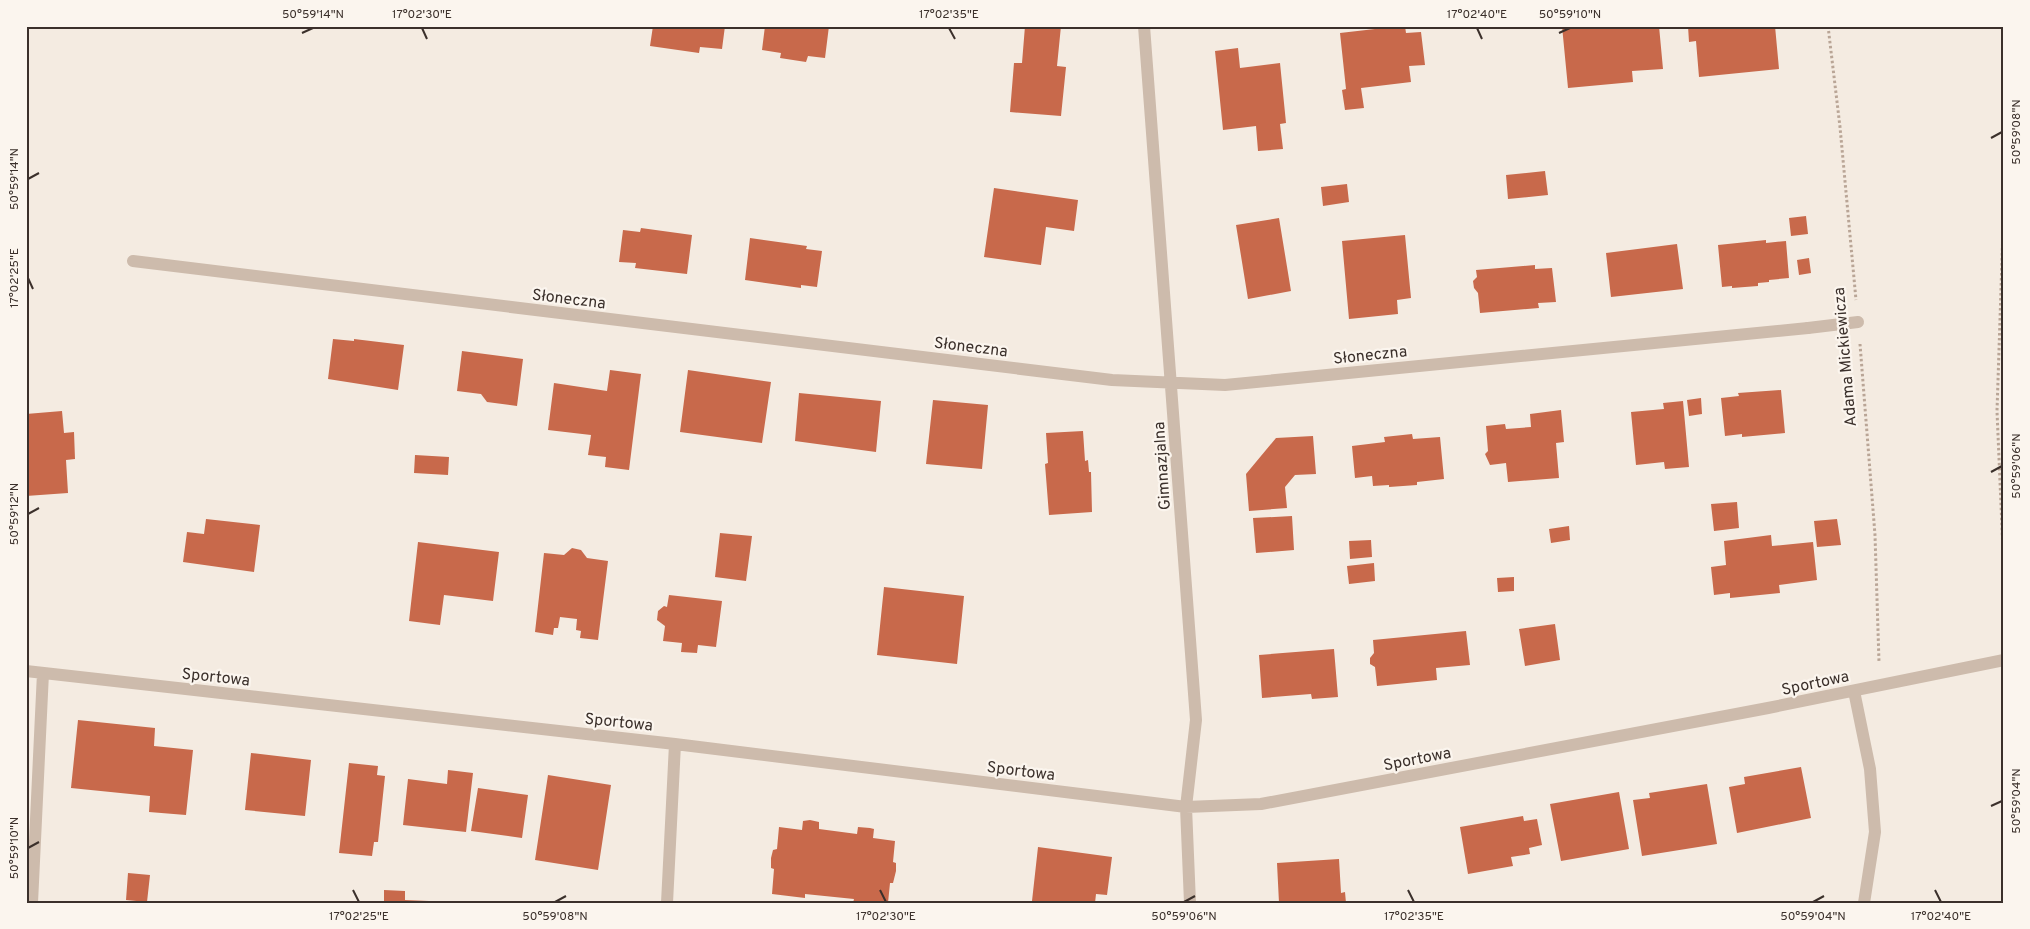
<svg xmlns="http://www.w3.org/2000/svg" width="2030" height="929" font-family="Overpass,sans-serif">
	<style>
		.building { fill: #c8694b }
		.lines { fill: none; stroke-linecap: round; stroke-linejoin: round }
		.path { stroke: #b9a596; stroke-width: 3; stroke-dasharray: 2.5 2.5; stroke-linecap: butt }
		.lane { stroke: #cdbbac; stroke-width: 12 }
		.street { stroke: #cdbbac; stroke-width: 12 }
		.ticks { fill: none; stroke: #3b302b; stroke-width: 2 }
		.labels { text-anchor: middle; stroke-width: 4.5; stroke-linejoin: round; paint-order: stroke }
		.street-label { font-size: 16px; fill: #3b302b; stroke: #fbf5ee }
		.neatline { fill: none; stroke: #3b302b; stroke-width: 2 }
		.ticks-label { font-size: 12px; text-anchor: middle; fill: #3b302b }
	</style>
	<rect width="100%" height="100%" fill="#f4ebe1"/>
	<!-- building -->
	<path class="building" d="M653,26h72l-3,23 -22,-2 -1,6 -49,-7z
		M765,26h64l-4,32 -17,-2 -2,6 -26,-4 1,-5 -19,-3z
		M1025,26h36l-4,40 9,1 -5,49 -51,-4 4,-49h8z
		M1401,26h4l1,7 15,-1 4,33 -16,1 2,16 -50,6 3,20 -19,2 -3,-20 4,-1 -6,-56z
		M1562,26h97l4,43 -31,2 1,11 -65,6z
		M1688,26h87l4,43 -80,8 -3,-36 -7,1z
		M1238,48l2,20 40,-5 6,60 -6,1 3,25 -25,2 -2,-25 -33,4 -8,-79z
		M1545,171l3,24 -40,4 -2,-24z
		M1347,184l2,18 -26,4 -2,-19z
		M994,188l84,12 -4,31 -28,-4 -5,38 -57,-8z
		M1806,216l2,18 -17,2 -2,-18z
		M1279,218l12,73 -43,8 -12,-74z
		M641,228l51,7 -5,39 -52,-6 1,-5 -17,-1 4,-32 17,2z
		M1405,235l6,63 -14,2 1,14 -49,5 -7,-78z
		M750,238l57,8 -1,3 16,2 -5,36 -16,-2v3l-56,-8z
		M1766,240v3l20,-2 3,37 -20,2v2l-11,1v3l-26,2v-2l-10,1 -4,-42z
		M1677,244l6,45 -72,8 -5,-44z
		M1809,258l2,15 -12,2 -2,-15z
		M1535,265v4l17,-1 4,34 -18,1 1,5 -59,5 -2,-20 -4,-5 -1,-7 4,-4 -1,-7z
		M333,339l21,2v-2l50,6 -6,45 -70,-11z
		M462,351l61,8 -6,47 -30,-4 -6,-8 -24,-3z
		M610,370l31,4 -12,96 -24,-3 1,-10 -18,-2 3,-20 -43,-5 6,-47 53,8z
		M688,370l83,12 -9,61 -82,-11z
		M1781,390l4,43 -43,4v-3l-17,2 -4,-38 18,-2 -1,-3z
		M799,393l82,8 -5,51 -81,-11z
		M1701,398l1,16 -13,2 -2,-16z
		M933,400l55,5 -6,64 -56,-5z
		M1683,401l6,66 -24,2 -1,-7 -28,3 -5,-53 33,-3 -1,-6z
		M1561,410l3,32 -8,1 3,35 -51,4 -2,-19 -16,2 -5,-11 3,-3 -2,-25 19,-2 1,5 25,-2 -1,-13z
		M62,411l2,22 10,-1 1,27 -9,1 2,33 -42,3v-82z
		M1083,431l2,30 3,-1 1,12h2l1,40 -43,3 -4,-51 3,-1 -2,-30z
		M1412,434l1,5 27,-2 4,42 -27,3v3l-28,2v-2l-16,1 -1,-10 -17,2 -3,-32 33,-4 -1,-5z
		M1313,436l3,38 -21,1 -10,12 2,21 -38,3 -3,-37 30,-36z
		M415,455l34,2 -1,18 -34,-2z
		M1737,502l2,26 -25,3 -3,-27z
		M1292,516l2,34 -38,3 -3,-35z
		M206,519l54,6 -6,47 -71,-10 4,-30 17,2z
		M1837,519l4,26 -24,2 -3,-26z
		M1569,526l1,14 -19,3 -2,-14z
		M720,533l32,3 -6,45 -31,-4z
		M1771,535l1,11 41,-4 4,38 -38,5 1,8 -50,5v-5l-16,2 -3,-28 15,-2 -2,-24z
		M1371,540l1,17 -22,2 -1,-18z
		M418,542l81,10 -6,49 -49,-6 -4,30 -31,-4z
		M572,548l9,2 6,8 21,3 -10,79 -18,-2 1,-7 -5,-1 1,-11 -17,-2 -2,11h-4l-1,7 -18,-3 9,-79 20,2z
		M1374,563l1,18 -26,3 -2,-18z
		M1514,577v14l-16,1 -1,-14z
		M884,587l80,9 -7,68 -80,-9z
		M669,595l53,6 -6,46 -18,-2 -1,8 -16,-1 1,-9 -19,-2 2,-15 -8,-6 1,-9 6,-5 3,1z
		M1555,624l5,36 -35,6 -6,-37z
		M1466,631l4,34 -34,3 1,12 -60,6 -2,-19 -5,-3v-6l4,-5 -1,-13z
		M1334,649l4,48 -26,2 -1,-5 -49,4 -3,-43z
		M78,720l77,8 -1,18 39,4 -7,65 -37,-3 1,-16 -79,-8z
		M251,753l60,7 -6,56 -60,-6z
		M349,763l29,3 -1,9 8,1 -7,66h-4l-2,14 -33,-3z
		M1801,767l10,51 -74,15 -8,-46 16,-3 -1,-7z
		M448,770l25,3 -7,59 -63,-7 5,-46 39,5z
		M548,775l63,10 -13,85 -63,-10z
		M1707,784l10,60 -75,12 -9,-56 17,-2 -1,-5z
		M478,788l50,7 -6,43 -51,-7z
		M1619,792l10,57 -68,12 -11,-57z
		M1523,816l1,5 13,-2 5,26 -13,3 1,6 -19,3 2,9 -45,8 -8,-47z
		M810,820l9,2v7l38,5 1,-7 12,1 4,1 -1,9 22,3 -2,21 3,1v8l-3,12h-3l-2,20h-35l1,-4 -49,-5v4l-33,-4 2,-25 -3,-1v-10l2,-8 4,-1 2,-22 23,3 1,-9z
		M1038,847l74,10 -5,38 -11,-1 -1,9h-51l-12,-2z
		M1339,859l2,34 4,-1 1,11h-67l-2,-40z
		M128,873l22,2 -3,27 -21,-2z
		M384,890l21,1v9l24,1v2h-45z"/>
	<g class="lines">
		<!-- path -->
		<path class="path" d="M1828,26l12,101 16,173
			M2004,198l-7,213 7,164
			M1860,344l15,191 4,127"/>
		<!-- lane -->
		<path class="lane" d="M1808,328l50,-6"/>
		<!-- street -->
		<path class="street" d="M1144,26l52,694 -10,87 4,96
			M133,261l979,119 113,5 583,-57
			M26,671l649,73 511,63 75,-3 507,-96 236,-48
			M1854,691l16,78 5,63 -11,71
			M32,903l11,-230
			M667,903l8,-159"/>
	</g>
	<!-- ticks -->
	<path class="ticks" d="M422,28l5,11M949,28l6,11M1477,28l5,11M302,33l11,-5M1559,33l11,-5M1991,138l11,-6M28,179l11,-6M28,278l5,11M1991,472l11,-6M28,514l11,-6M1991,806l11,-5M28,848l11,-6M353,890l6,12M880,890l6,12M1408,890l6,12M1935,890l6,12M555,902l11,-6M1184,902l11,-6M1813,902l11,-6"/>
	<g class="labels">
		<!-- street labels -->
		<g class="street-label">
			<text transform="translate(569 298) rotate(7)" y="6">Słoneczna</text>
			<text transform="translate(971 346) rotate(7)" y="6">Słoneczna</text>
			<text transform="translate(1370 354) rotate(-6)" y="6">Słoneczna</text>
			<text transform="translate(1844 357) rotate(-95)" y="6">Adama Mickiewicza</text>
			<text transform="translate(1161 466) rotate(-94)" y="6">Gimnazjalna</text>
			<text transform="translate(216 676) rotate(6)" y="6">Sportowa</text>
			<text transform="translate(1815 682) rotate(-12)" y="6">Sportowa</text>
			<text transform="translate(619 721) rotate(6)" y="6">Sportowa</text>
			<text transform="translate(1417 758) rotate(-11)" y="6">Sportowa</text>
			<text transform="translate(1021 770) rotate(7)" y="6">Sportowa</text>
		</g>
	</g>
	<!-- border -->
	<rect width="2030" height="929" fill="none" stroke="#fbf5ee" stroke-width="55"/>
	<rect x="28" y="28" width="1974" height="874" class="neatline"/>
	<g class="ticks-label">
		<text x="313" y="18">50°59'14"N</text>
		<text x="422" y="18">17°02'30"E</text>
		<text x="949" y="18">17°02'35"E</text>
		<text x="1477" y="18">17°02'40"E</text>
		<text x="1570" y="18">50°59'10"N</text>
		<text transform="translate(2016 132) rotate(-90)" y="4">50°59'08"N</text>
		<text transform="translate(14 179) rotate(-90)" y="4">50°59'14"N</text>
		<text transform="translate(14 278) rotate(-90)" y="4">17°02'25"E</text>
		<text transform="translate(2016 466) rotate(-90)" y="4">50°59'06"N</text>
		<text transform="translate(14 514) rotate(-90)" y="4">50°59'12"N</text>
		<text transform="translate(2016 801) rotate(-90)" y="4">50°59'04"N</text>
		<text transform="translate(14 848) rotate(-90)" y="4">50°59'10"N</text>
		<text x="359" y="920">17°02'25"E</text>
		<text x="555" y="920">50°59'08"N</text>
		<text x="886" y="920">17°02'30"E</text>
		<text x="1184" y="920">50°59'06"N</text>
		<text x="1414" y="920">17°02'35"E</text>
		<text x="1813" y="920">50°59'04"N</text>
		<text x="1941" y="920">17°02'40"E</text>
	</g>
</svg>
